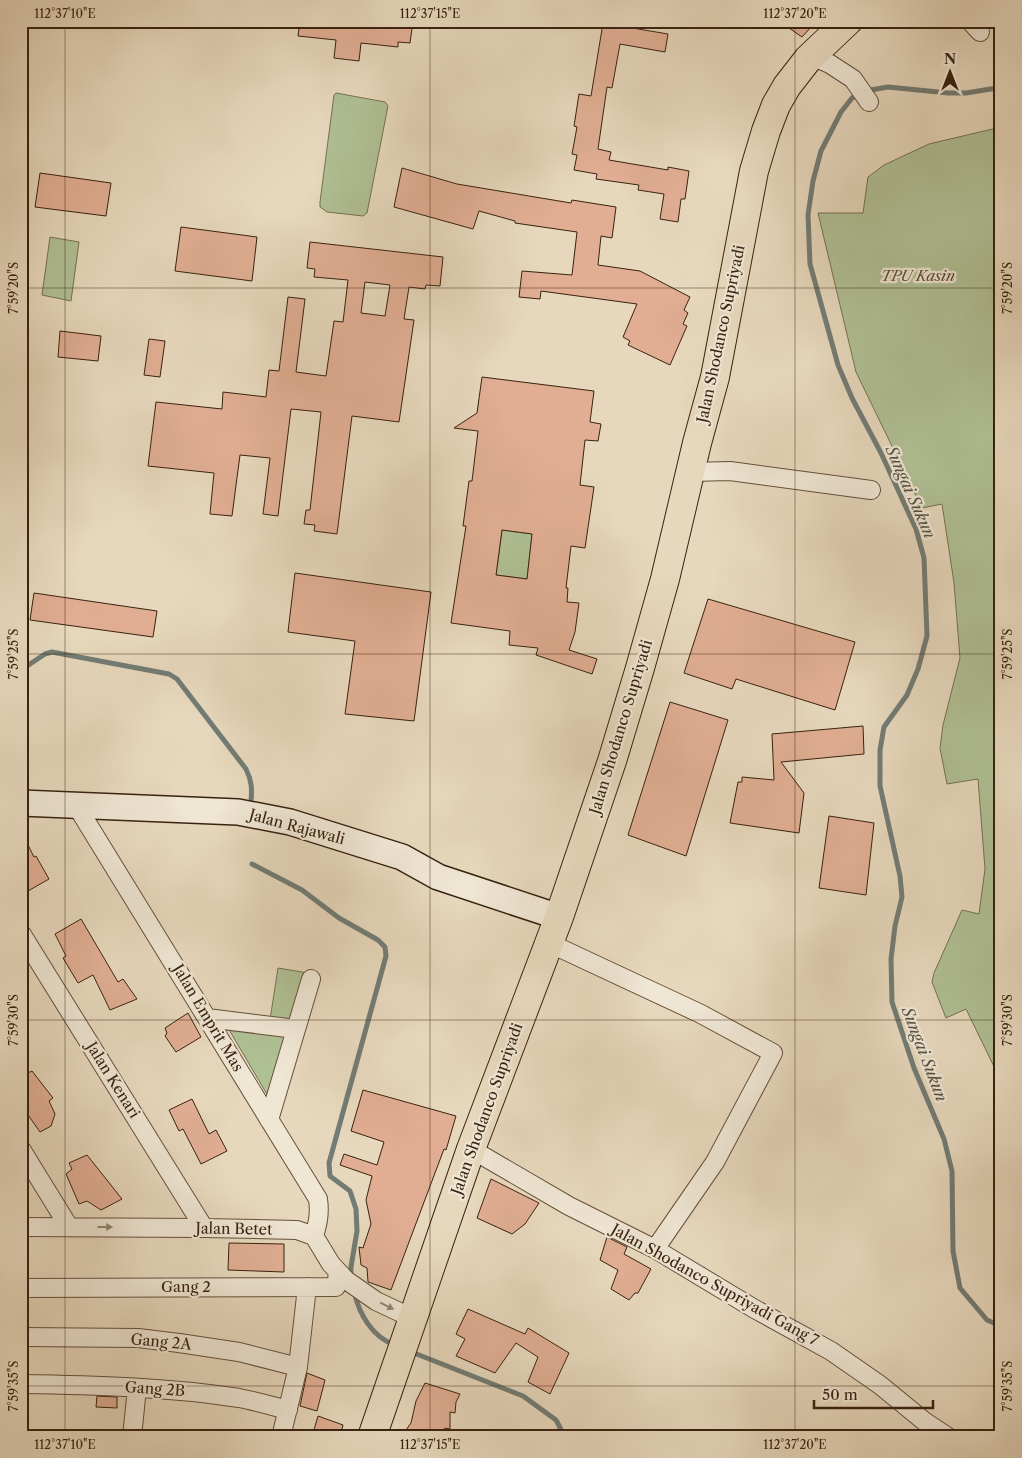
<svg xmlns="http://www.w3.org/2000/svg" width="1022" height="1458" font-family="'Libre Caslon Text',serif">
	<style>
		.green { fill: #b0c095; stroke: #747152 }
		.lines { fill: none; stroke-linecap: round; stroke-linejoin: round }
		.stream { stroke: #727c75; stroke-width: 5 }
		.building { fill: #e1ae93; stroke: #382210; fill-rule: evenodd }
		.street-casing { stroke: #64503b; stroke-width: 20 }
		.secondary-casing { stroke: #382210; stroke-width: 28 }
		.primary-casing { stroke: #382210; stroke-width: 30 }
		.street { stroke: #efe6d4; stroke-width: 18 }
		.secondary { stroke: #efe6d4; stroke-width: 25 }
		.primary { stroke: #e7d8bd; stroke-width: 28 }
		.oneway { fill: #948472 }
		.ticks { fill: none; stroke: #382210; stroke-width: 1; stroke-opacity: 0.45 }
		.labels { text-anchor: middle; stroke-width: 4.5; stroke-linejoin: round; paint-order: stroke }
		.park-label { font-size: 15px; font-style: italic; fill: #564a31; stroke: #efe6d4 }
		.street-label { font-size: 15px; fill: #382210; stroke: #efe6d4 }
		.water-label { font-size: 16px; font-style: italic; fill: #554f42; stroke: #efe6d4 }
		.neatline { fill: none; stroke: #382210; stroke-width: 2 }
		.ticks-label { font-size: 12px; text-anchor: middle; fill: #382210 }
	</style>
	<rect width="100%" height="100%" fill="#e7d8bd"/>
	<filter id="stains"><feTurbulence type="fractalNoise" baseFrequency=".004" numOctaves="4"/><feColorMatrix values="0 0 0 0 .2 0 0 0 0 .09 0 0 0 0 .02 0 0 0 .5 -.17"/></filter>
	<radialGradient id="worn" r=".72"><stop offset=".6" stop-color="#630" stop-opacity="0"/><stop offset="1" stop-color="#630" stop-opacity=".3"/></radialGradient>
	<!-- green -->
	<path class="green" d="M336,93l49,9 3,4 -21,107 -4,3 -36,-4 -7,-5v-5l14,-107z
		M1001,127v954l-35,-72 -20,9 -14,-36 2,-9 28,-63 17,4 6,-45 -7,-90 -31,5 -7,-36 3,-23 17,-67 -6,-75 -12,-79 -20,4 -66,-136 -38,-159h45l5,-36 16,-12 45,-21z
		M50,237l29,5 -8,59 -29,-6z
		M502,530l30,4 -5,45 -31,-4z
		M278,968l30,5 -18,48 -20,-1z
		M228,1028l57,6 -17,62z"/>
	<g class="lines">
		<!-- stream -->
		<path class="stream" d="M1001,86l-4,2 -31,5h-18l-60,-6 -23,4 -13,7 -11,14 -20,39 -8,30 -5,34 2,49 28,101 14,33 29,55 35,76 8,29 3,78 -9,33 -11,26 -23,32 -4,23v36l20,90 2,21 -7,29 -4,33 1,43 22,66 30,71 8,32 1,80 7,37 27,32 14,6
			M21,670l24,-16 7,-2 117,22 8,5 69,90c6,12 6,20 5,33
			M252,864l50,26 37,28 39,22 7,7 1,9 -57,207 1,13 20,15 6,18 1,22 -6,36v10
			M354,1291c5,23 18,46 41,54
			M409,1351l114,45 33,24 9,17"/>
	</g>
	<!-- building -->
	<path class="building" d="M300,21h113l-3,22 -12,-1v5l-37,-4 -2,18 -25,-3 2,-18 -38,-4z
		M779,21h23l9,6 -9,10z
		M603,23l65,11 -3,18 -45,-8 -8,44 -5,-1 -9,62 13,3 -2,8 59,10v-3l21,4 -4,28h-4l-3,23 -18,-3 4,-25 -26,-4 1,-5 -43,-6 1,-5 -23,-4 3,-15 -5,-1 5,-27 -3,-1 5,-32 12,2z
		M402,168l55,16 114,19 1,-3 44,7 -4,31 -11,-2 -3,29 42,6 50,26 -6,13 4,3 -5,11 4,2 -17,39 -42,-20 2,-4 -7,-4 14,-33 -96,-13 -1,8 -21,-2 3,-26 50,4 5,-43 -62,-9v-2l-36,-10 -6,18 -79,-22z
		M40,173l71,10 -5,33 -71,-9z
		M181,227l76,10 -5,44 -77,-10z
		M310,242l133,15 -3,29 -14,-1 -1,4 -16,-2 -5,32 10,1 -15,102 -47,-6 -15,118 -23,-3 1,-6 -11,-1 2,-14h4l11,-98 -30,-3 -13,107 -15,-2 7,-56 -30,-3 -8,61 -22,-2 4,-41 -66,-7 8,-64 66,7 1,-17 43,5 3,-27 10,1 9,-74 17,2 -9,73 30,4 8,-55 9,1 5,-42 -34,-3 1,-8 -8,-1zM365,282l25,3 -5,31 -24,-3z
		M60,331l41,5 -3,25 -40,-4z
		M149,339l16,2 -5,36 -16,-2z
		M482,377l112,14 -4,31 11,2 -3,17 -13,-1 -5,45 14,2 -9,61 -14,-2 -5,42h2l-1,14 12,1 -4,29 -6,18 28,9 -5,15 -56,-19 2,-7 -29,-3 1,-14 -59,-8 15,-97h-3l6,-45h3l6,-50 -24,-3 23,-15zM502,530l30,4 -5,45 -31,-4z
		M295,573l136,19 -17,129 -69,-7 10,-73 -67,-9z
		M34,593l123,18 -4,26 -123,-17z
		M708,599l147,43 -20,68 -99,-31 -4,10 -48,-16z
		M670,702l58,18 -42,136 -58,-21z
		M863,726l1,28 -83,8 23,31 -5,40 -69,-10 8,-41h4v-5l32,3 -2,-46z
		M829,816l45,7 -8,72 -47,-7z
		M21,831l13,26 2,-1 13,23 -28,16z
		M81,919l37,63 5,-3 14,20 -27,11 -17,-35 -15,8 -15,-25 3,-2 -11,-22z
		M188,1013l13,24 -25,15 -11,-16 2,-3 -2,-5z
		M32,1071l21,27 -4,3 6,13 -4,12 -11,6 -19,-27v-29z
		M363,1090l93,26 -10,34 -2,-1 -53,141 -23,-8 -1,-14 -6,-3 -2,-18 4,1 8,-24 -5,-24 6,-24 -32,-11 4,-11 33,11 7,-23 -33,-11z
		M192,1099l17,35 7,-4 11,21 -26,13 -18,-35 -4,2 -10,-21z
		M87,1155l35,44 -21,11 -14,-9 -8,3 -13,-30 6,-5 -3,-6z
		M491,1179l48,24 -14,21 -13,10 -35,-16z
		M607,1237l20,10 -3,7 27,15 -13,24h-3l-6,7 -18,-11 7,-19 -18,-10z
		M229,1243l55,1v28l-56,-2z
		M468,1309l57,25 3,-6 41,25 -19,41 -22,-12 10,-25 -22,-14 -21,30 -39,-17 9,-17 -9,-5z
		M307,1373l18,7 -8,31 -17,-5z
		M425,1383l35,11 -4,8 -1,11 -5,-1v17l-5,-1 -8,9h-36l10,-14 5,-22z
		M97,1396l20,1v11l-21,-1z
		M318,1416l25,9 -3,12h-28z"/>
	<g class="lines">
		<!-- street casing -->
		<g class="street-casing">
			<path id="street" d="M970,21l10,11
				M812,56l18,8 23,15 16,23
				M690,472l40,-1 141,19
				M76,805l242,394c2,14 0,24 -4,37
				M21,933l183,295
				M549,943l152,71 72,39 -58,109 -60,87
				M207,1018l89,11
				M269,1120l42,-141
				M21,1149l48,78
				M471,1149l98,57 86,43 98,59 78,43 49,34 44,36 24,16
				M21,1227l183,1 93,2 17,6 17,28 15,16 30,21 36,17
				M21,1288l315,-1 2,-14
				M21,1337l117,1 41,5 60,9 59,15
				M21,1384c73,1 146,3 218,14 16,3 33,8 49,12
				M132,1437l5,-49
				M281,1437l17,-70 9,-80"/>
		</g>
		<!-- secondary casing -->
		<g class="secondary-casing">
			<path id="secondary" d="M21,803l217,9 52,10 112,35 36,20 121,40"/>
		</g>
		<!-- primary casing -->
		<g class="primary-casing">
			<path id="primary" d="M372,1437l99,-288 88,-232 53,-156 28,-93 25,-89 32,-136 18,-66 39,-206 12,-40 10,-26 11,-19 21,-27 40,-38"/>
		</g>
		<!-- street -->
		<use href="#street" class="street"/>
		<!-- secondary -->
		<use href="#secondary" class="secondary"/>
		<!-- primary -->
		<use href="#primary" class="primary"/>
	</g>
	<!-- one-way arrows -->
	<defs><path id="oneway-solid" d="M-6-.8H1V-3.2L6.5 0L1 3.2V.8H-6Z" transform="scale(1.25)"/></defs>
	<g class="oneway">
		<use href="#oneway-solid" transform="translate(105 1227)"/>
		<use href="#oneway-solid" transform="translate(387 1306) rotate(26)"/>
	</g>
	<!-- ticks -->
	<path class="ticks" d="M65,21v1416M430,21v1416M795,21v1416M21,288h980M21,654h980M21,1020h980M21,1386h980"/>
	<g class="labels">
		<!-- park labels -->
		<g class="park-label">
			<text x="918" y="281">TPU Kasin</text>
		</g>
		<!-- street labels -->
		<g class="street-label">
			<text transform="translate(721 334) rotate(-78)" y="5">Jalan Shodanco Supriyadi</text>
			<text transform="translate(621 727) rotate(-73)" y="5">Jalan Shodanco Supriyadi</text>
			<text transform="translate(297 827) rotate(15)" y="5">Jalan Rajawali</text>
			<text transform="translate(208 1018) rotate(59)" y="5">Jalan Emprit Mas</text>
			<text transform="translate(113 1080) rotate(58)" y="5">Jalan Kenari</text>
			<text transform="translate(487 1109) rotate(-70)" y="5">Jalan Shodanco Supriyadi</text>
			<text transform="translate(234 1229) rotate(1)" y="5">Jalan Betet</text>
			<text transform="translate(715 1285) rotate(29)" y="5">Jalan Shodanco Supriyadi Gang 7</text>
			<text x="186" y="1292">Gang 2</text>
			<text transform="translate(161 1342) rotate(5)" y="5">Gang 2A</text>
			<text transform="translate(155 1389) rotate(4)" y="5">Gang 2B</text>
		</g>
		<!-- water labels -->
		<g class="water-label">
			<text transform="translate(911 492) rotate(66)" y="6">Sungai Sukun</text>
			<text transform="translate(925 1054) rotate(69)" y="6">Sungai Sukun</text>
		</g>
	</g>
	<!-- margin -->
	<rect width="1022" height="1458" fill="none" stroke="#e7d8bd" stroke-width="55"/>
	<!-- north arrow -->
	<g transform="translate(950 72)" stroke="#efe6d4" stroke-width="4" paint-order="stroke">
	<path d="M0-4L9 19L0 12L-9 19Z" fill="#382210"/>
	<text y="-8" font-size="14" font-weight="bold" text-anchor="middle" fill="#382210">N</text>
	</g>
	<!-- scale -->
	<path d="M814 1400v8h119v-8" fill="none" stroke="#382210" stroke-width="2.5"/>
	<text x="822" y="1400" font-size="15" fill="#382210" stroke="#efe6d4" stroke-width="4" paint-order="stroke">50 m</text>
	<rect x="28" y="28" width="966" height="1402" class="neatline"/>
	<g class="ticks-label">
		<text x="65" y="18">112°37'10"E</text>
		<text x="430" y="18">112°37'15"E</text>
		<text x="795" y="18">112°37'20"E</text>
		<text transform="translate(14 288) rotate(-90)" y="4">7°59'20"S</text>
		<text transform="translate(1008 288) rotate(-90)" y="4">7°59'20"S</text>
		<text transform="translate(14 654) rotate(-90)" y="4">7°59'25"S</text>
		<text transform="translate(1008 654) rotate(-90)" y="4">7°59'25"S</text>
		<text transform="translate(14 1020) rotate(-90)" y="4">7°59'30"S</text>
		<text transform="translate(1008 1020) rotate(-90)" y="4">7°59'30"S</text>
		<text transform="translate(14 1386) rotate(-90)" y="4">7°59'35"S</text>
		<text transform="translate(1008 1386) rotate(-90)" y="4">7°59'35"S</text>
		<text x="65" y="1449">112°37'10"E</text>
		<text x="430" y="1449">112°37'15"E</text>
		<text x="795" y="1449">112°37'20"E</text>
	</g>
	<rect width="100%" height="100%" filter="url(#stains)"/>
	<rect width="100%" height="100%" fill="url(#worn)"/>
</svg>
